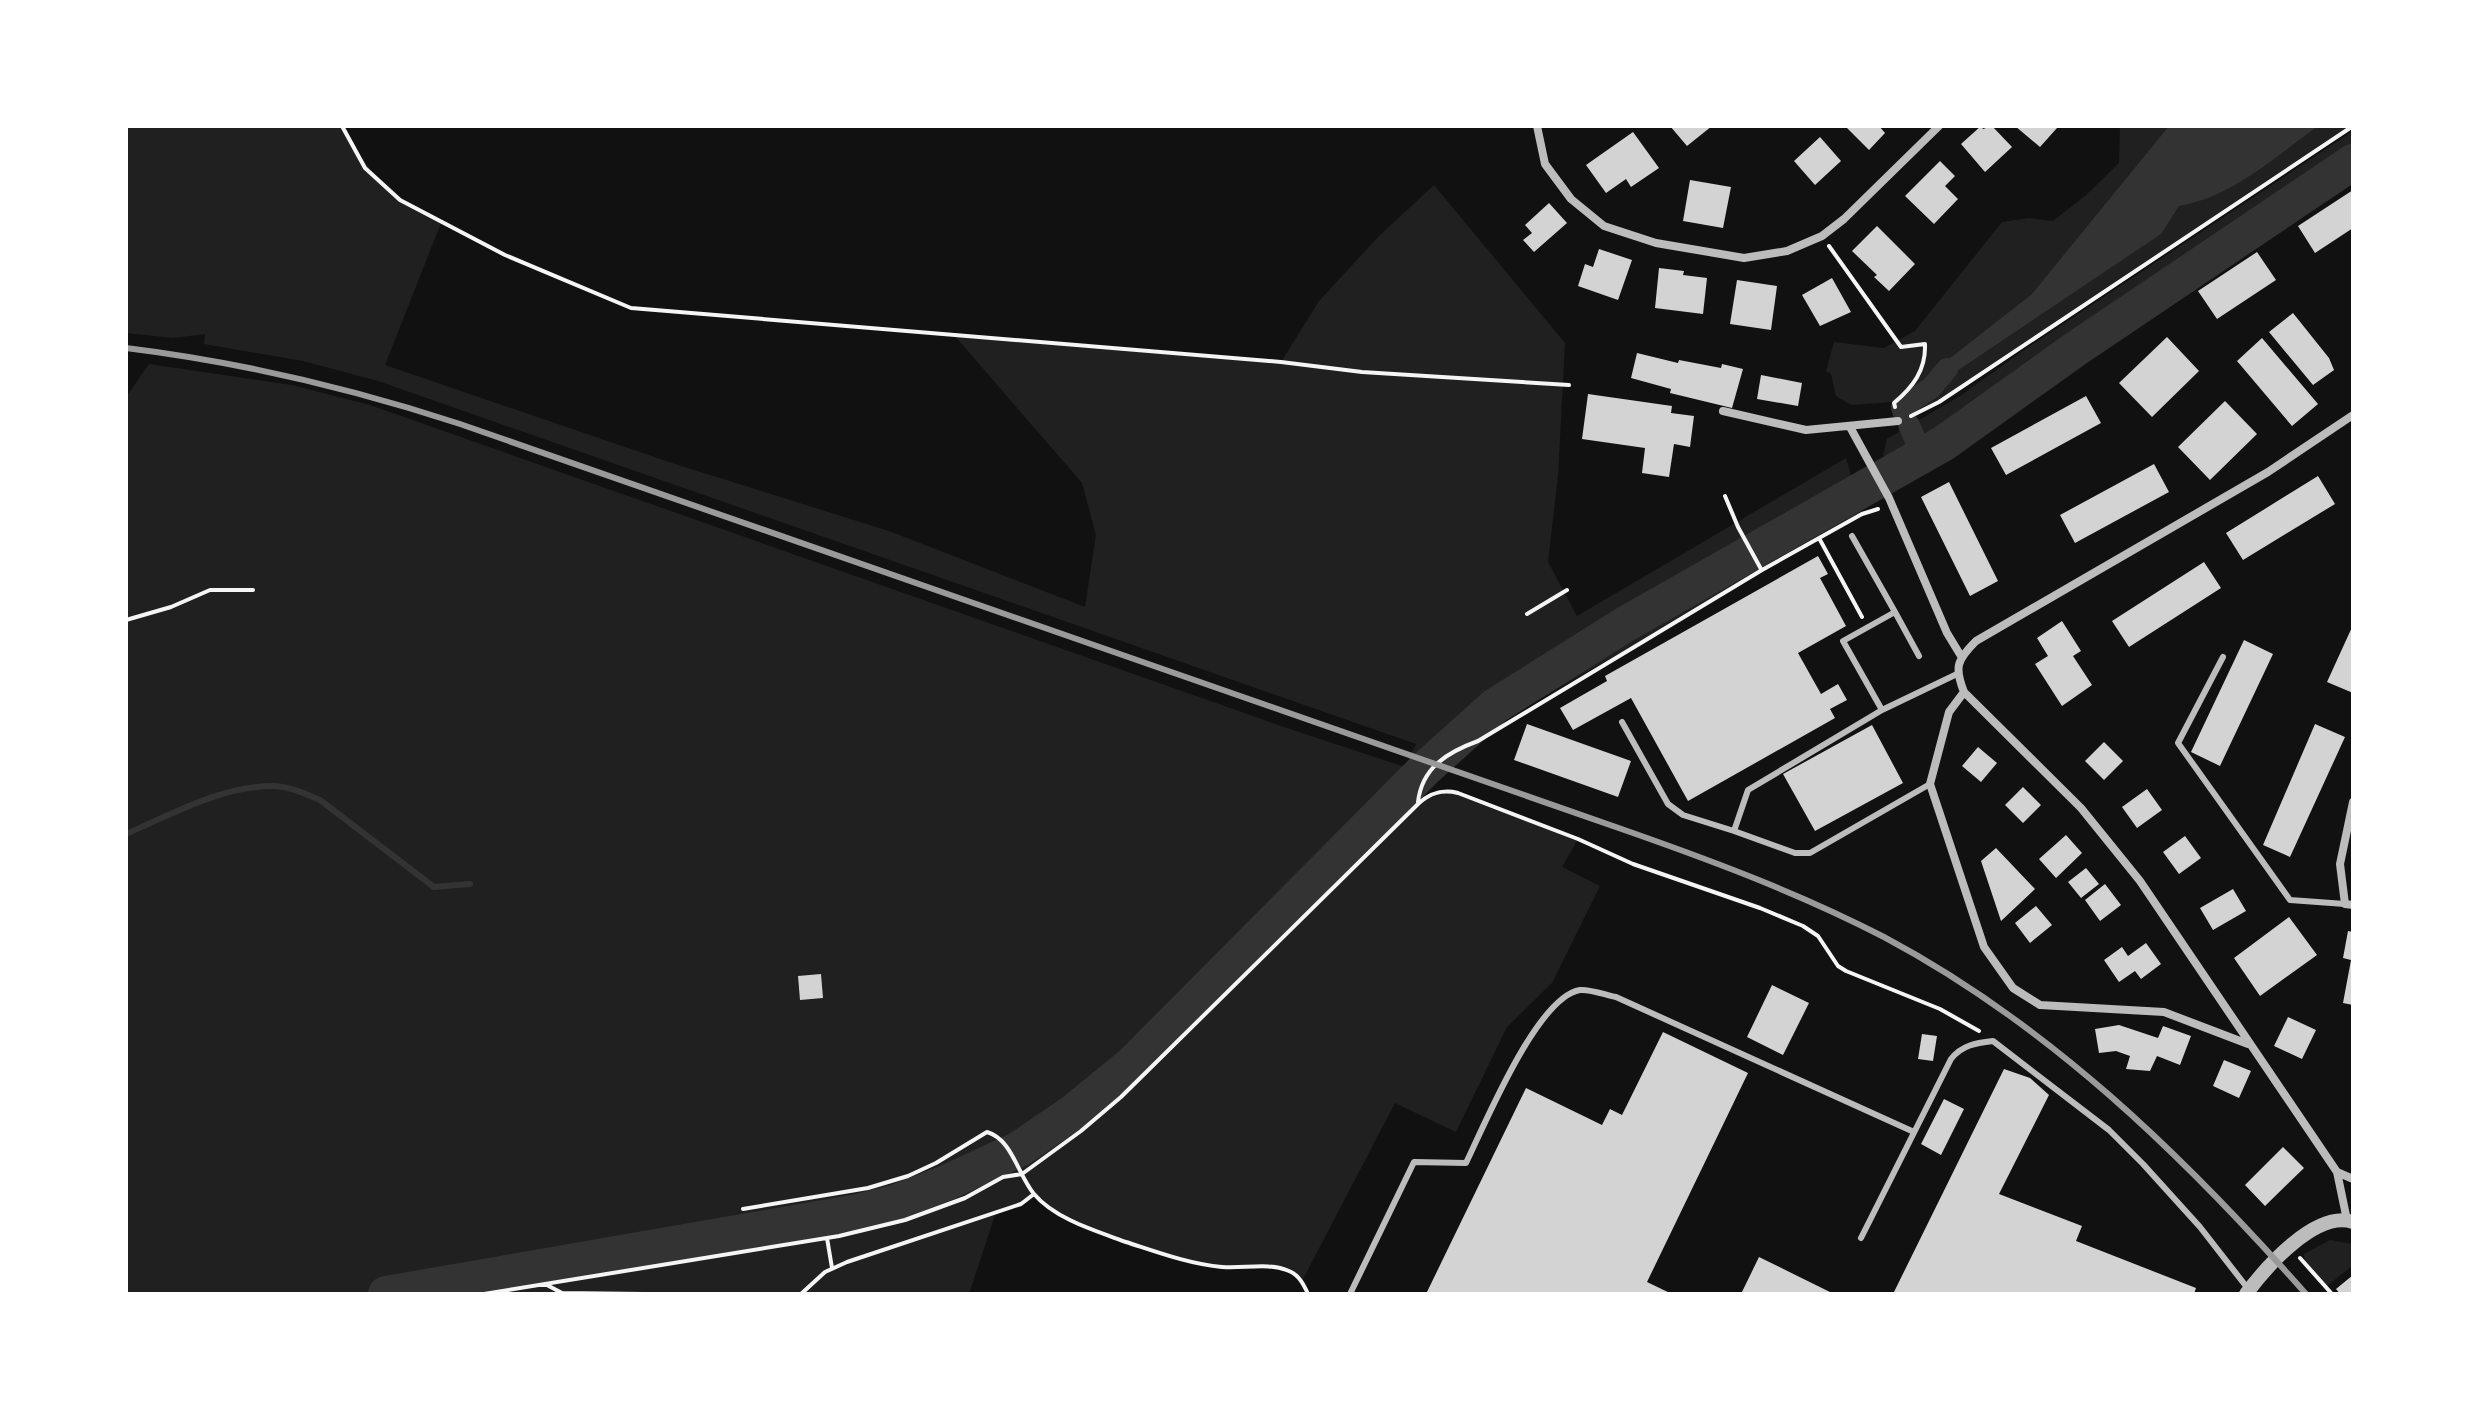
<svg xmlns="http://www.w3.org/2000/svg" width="2479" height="1420" font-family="Jost,sans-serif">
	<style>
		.green { fill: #202020 }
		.water { fill: #333 }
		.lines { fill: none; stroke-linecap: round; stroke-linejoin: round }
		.stream { stroke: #333; stroke-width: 6 }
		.canal { stroke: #333; stroke-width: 22 }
		.river { stroke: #333; stroke-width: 36 }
		.building { fill: #d3d3d3 }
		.path { stroke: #f5f5f5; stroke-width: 4 }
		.service { stroke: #bcbcbc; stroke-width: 6 }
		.minor { stroke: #bcbcbc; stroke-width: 8 }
		.tertiary { stroke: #bcbcbc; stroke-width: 14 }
		.rail { stroke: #9a9a9a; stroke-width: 6 }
	</style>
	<rect width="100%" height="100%" fill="#111"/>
	<!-- green -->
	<path class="green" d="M126,126h215l39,58 20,16 41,23 -56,142 290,99 214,67 196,76 11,-72 -14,-52 -128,-148 327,27 38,-61 60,-65 55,-51 131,158 -7,133 -10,86 29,54 269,-158 16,56 -413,237 -23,25 -7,27 11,-8 21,-3 127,47 -16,28 38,19 -48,97 -45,44 -51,105 -61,-29 -93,178c-26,-24 -72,-11 -106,-17 -35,-7 -114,-35 -144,-54 -6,-5 -12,-11 -18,-16l-13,10 -25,8 -27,82h-843v-897l23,-33 143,21 78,20 911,321 124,41 11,-23 -1038,-363 -75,-20 -99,-17 1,-10 -32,4 -47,-5z
		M2120,126h233l-414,276 -41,19 -5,-19 -42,3 -15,-9 -5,-22 -5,-3 8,-29 50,6 31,-17 87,-109 27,-4 24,3 33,-26 33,-32z
		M2353,131l-1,32 -278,187 -130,93 -50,28 -11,-17 4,-15 73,-43 64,-46z
		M2330,1240l23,4v21l-27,22 -21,-25 -1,-8z"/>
	<!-- water -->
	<path class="water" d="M2169,126h149c-43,31 -86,71 -139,80l-18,28 -210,141 -7,-12 88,-69z"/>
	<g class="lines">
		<!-- stream -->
		<path class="stream" d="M126,834c46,-20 95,-48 147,-48 15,0 33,8 47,14l114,87 36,-3"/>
		<!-- canal -->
		<path class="canal" d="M1904,413l-2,-6 29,-19 16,-19
			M1909,425l13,30"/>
		<!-- river -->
		<path class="river" d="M386,1294l472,-82 36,-9 52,-20 73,-34 53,-36 60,-49 294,-296 69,-62 129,-81 320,-182 130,-93 279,-188"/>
	</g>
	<!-- building -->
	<path class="building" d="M1670,126h42l-25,20z
		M1845,126h34l6,7 -16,17z
		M1981,126l2,3 9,-3 20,21 -27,25 -24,-28z
		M2015,126h40l2,2 -17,19z
		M1633,132l26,36 -28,19 -5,-8 -20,14 -20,-28z
		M1820,137l21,24 -26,24 -21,-24z
		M1940,161l15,15 -10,10 13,13 -24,25 -29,-28z
		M1690,180l41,7 -8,41 -40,-7z
		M2353,190v38l-38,25 -17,-27z
		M1549,203l18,20 -33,29 -11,-12 9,-7 -7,-8z
		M1877,226l38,38 -26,27 -15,-14 3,-2 -25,-24z
		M1599,249l33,11 -14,40 -40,-14 7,-22 8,3z
		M2257,252l19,28 -59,39 -19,-28z
		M1659,268l25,3 -1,4 24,3 -4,36 -48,-6z
		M1832,278l19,34 -31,14 -18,-31z
		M1737,280l40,6 -6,44 -41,-6z
		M2293,313l36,45 5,12 -21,15 -44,-53z
		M2167,337l32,34 -47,46 -33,-34z
		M2262,338l56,66 -26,22 -55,-65z
		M1637,353l41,10 1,-3 42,8 1,-4 21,5 -11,39 -62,-15 1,-4 -40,-11z
		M1761,375l41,8 -4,23 -41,-7z
		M1588,394l84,12 -1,7 23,3 -4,31 -16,-3 -5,33 -27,-4 3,-25 -63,-9z
		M2086,396l15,27 -95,52 -15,-27z
		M2225,401l32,33 -47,46 -32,-33z
		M2154,464l15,28 -94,51 -15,-28z
		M2318,476l17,28 -92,56 -17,-27z
		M1949,482l49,99 -28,15 -49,-99z
		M1818,556l10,18 -8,4 26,48 -48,27 23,41 17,-10 9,16 -17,9 5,9 -147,83 -57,-103 -58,32 -13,-22 47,-27 -2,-5z
		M2204,562l17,26 -92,59 -17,-26z
		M2062,621l19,30 -8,5 19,29 -30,21 -27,-42 13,-8 -11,-18z
		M2353,625v68l-26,-11z
		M2244,640l29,14 -53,112 -29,-14z
		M1527,724l104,37 -13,36 -104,-37z
		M2315,724l30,13 -55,120 -27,-12z
		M1872,725l31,58 -88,48 -32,-57z
		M2104,742l19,19 -19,19 -19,-19z
		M1978,747l19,16 -16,19 -19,-16z
		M2023,787l18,18 -18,18 -18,-18z
		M2147,789l15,21 -25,18 -15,-21z
		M2066,835l16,18 -26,25 -17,-19z
		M2185,836l16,22 -22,16 -16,-22z
		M1996,848l39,41 -34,32 -20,-60z
		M2086,868l13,16 -18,14 -13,-16z
		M2105,884l16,21 -21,16 -15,-21z
		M2233,889l13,22 -33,19 -13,-22z
		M2036,906l16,19 -22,18 -15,-20z
		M2289,917l28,38 -57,41 -26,-38z
		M2348,931l5,1v73l-10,-2 8,-43 -8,-2z
		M2146,943l15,21 -20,15 -6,-8 -16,11 -15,-22 18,-13 6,9z
		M821,974l2,24 -23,2 -2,-24z
		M1772,985l37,18 -26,52 -36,-18z
		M2288,1017l28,13 -14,29 -28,-13z
		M2119,1025l39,13 5,-12 28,10 -11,29 -23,-9 -7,15 -24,-2 4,-13 -14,-5 -17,2 -4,-24z
		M1663,1032l85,41 -101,209 25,12h-246l100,-206 76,37 8,-16 12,6z
		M1922,1034l15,2 -4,25 -15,-2z
		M2224,1060l27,11 -12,27 -26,-12z
		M2004,1069l26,9 19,17 -50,99 83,32 -6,15 120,47 -2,6h-301z
		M1944,1099l20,10 -23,46 -20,-11z
		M2283,1147l21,21 -39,38 -20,-21z
		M1759,1257l71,35 -1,2h-88z
		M2353,1275v19h-13l-4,-5z"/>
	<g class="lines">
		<!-- path -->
		<path class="path" d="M342,126l23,42 35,32 105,55 126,53 650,54 81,10 207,13
			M1829,246l72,101 24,-3c1,26 -12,43 -31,59l1,4
			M1911,416l28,-14 414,-276
			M1725,496l13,31 23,42
			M1819,538l43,79
			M1527,614l40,-24
			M126,620l45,-13 39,-17h43
			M1418,802c4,-35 30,-50 60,-61l284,-171 100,-56 16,-5
			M743,1209l125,-21 40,-12 28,-13 51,-31c25,7 31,43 47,62 21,25 62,37 92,48 31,10 63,22 96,25 22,2 46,-5 67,4 10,4 15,14 19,23
			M827,1238l5,30
			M2300,1258l32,36
			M545,1284l17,9 82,1
			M484,1294l355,-58 66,-16 60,-22 38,-21 19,-3 59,-43 40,-34 297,-293c12,-11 24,-15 40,-11l120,46 55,25 127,44 43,18 15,10 20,30 8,5 94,38 39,22
			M801,1294l24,-22 22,-10 174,-58 13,-10"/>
		<!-- service -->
		<path class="service" d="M1852,536l43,76 -52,29 39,69
			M1895,612l24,44
			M2223,657l-45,86 112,157 55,4
			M1622,722l46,82 15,11 51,16 14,-41 134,-80 75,-36
			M1734,831l61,22h15l120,-69
			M1861,1238l90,-179c11,-14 25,-16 42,-18l116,89 34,34 57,63 49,63
			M1350,1294l64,-132 52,1c19,-39 71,-166 114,-173 10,-1 26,5 36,7l298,135"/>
		<!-- minor -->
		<path class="minor" d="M1537,126l8,38 26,35 33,27 52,17 88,15 43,-7 35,-15 22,-17 95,-93
			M1723,411l83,19 92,-9
			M1850,427l39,71 58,135 14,23
			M1964,692l-15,20 -19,72 54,163 29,41 27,17 124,7 84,32
			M2353,802l-13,62 5,40 8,1
			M2337,1172l16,7
			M2347,1220l-10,-48 -197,-291 -59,-73 -117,-116c-10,-25 -7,-32 12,-51l292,-169 85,-57"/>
		<!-- tertiary -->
		<path class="tertiary" d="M2246,1294c20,-27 70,-84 107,-72"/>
		<!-- rail -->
		<path class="rail" d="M126,348c114,14 224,40 334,76l1173,409c85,30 170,62 251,104 165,88 299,218 422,357"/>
	</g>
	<!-- border -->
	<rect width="2479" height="1420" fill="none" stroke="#ffffff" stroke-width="256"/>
</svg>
